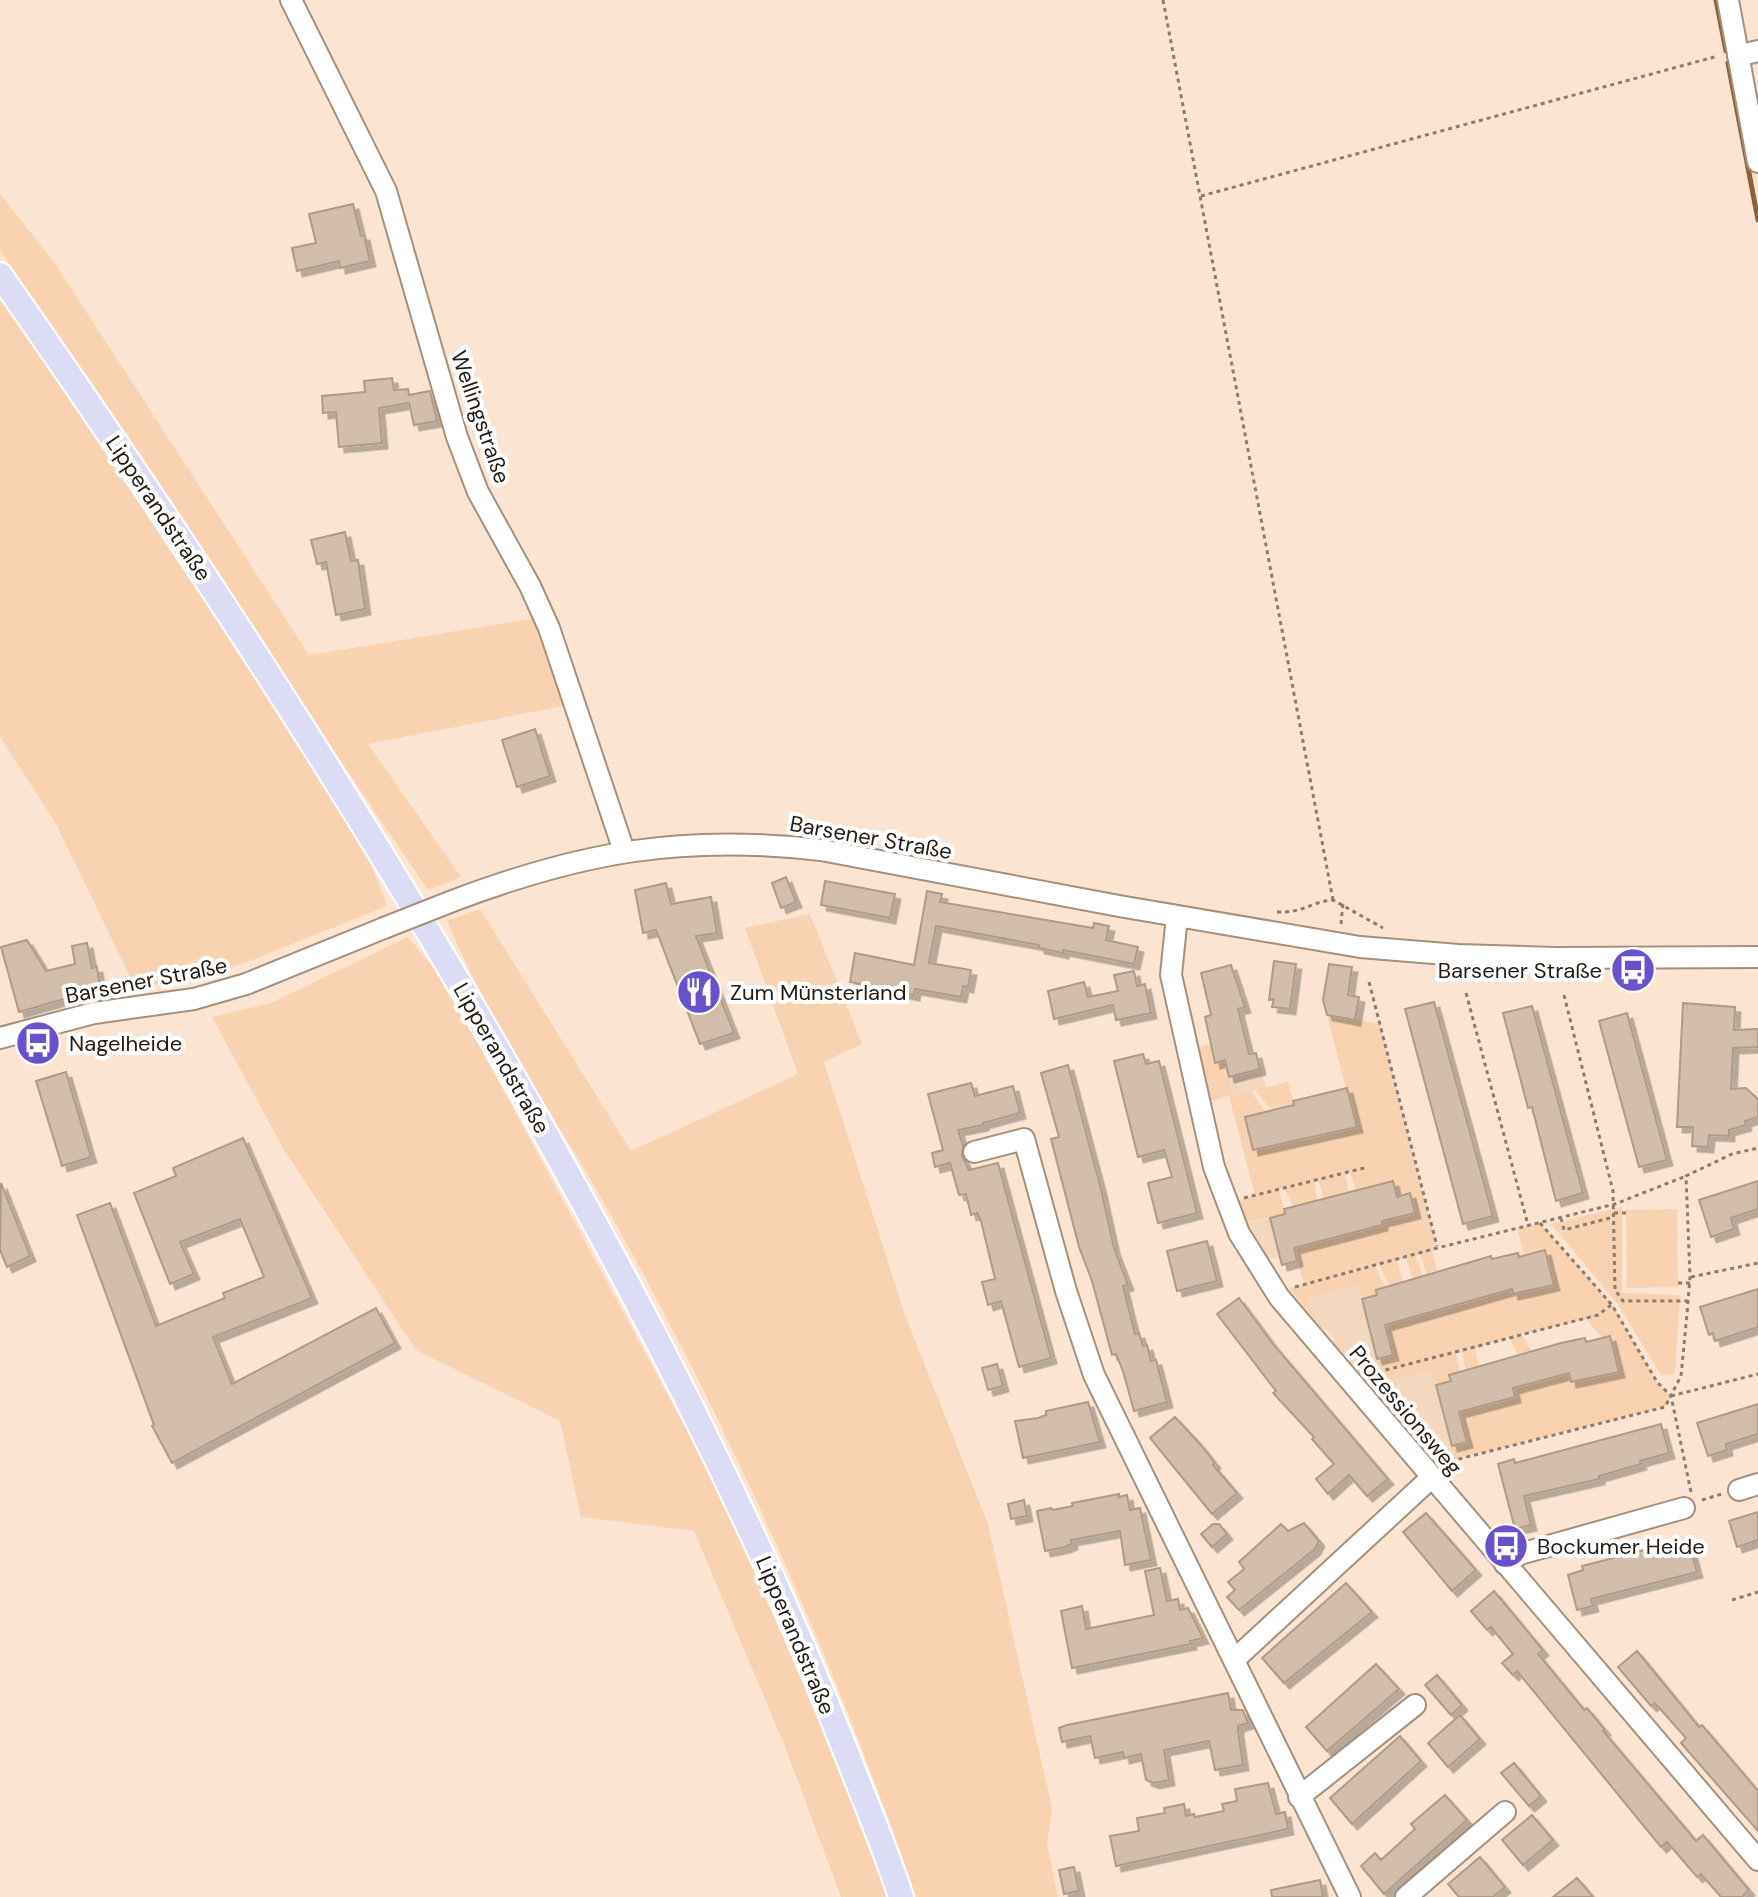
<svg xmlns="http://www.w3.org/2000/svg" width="1758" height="1897" font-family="'DM Sans',sans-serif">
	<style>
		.built { fill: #f4d7bf }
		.green { fill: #f8d2b1 }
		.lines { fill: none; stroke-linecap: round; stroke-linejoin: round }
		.stream { stroke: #8f6136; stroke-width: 5 }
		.building { fill: #d2bcaa; stroke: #b09b89; stroke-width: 2; filter: url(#shadow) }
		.minor-casing { stroke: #a5907e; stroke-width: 24 }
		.major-casing { stroke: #fff; stroke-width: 28 }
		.path { stroke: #8c7d70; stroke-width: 3; stroke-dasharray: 4 4; stroke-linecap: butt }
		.minor { stroke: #fff; stroke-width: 20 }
		.major { stroke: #dddcf5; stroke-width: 24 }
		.minor-bridge-casing { stroke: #a5907e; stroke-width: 24; stroke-linecap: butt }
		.minor-bridge { stroke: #fff; stroke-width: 20 }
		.labels { text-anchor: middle; stroke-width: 8; stroke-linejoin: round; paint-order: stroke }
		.street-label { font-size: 22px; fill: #231b14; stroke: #fff }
		.poi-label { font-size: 22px; fill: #231b14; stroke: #fff; text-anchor: start }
	</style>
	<defs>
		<filter id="shadow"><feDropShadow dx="5.5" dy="5.5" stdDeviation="0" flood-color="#0004"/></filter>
	</defs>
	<rect width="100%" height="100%" fill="#fbe5d2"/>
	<!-- built -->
	<path class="built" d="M1262,1069l4,19 -33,7 -4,-18z
		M1270,1218l10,39 -12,2 -20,-36z
		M1358,1284l19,75 -21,6 -43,-50 -4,-18z
		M1432,1371l20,75 -20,8 -23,-28 -4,2 -7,-9 2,-2 -21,-25 -1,-8z"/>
	<!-- green -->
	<path class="green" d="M0,194l54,68 255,393 227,-37 27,88 -195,38 93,133 -33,13 -41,-60 -387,-580z
		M0,296l242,362 123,191 22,57 -145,58 -106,25 -81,-167 -55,-85z
		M480,909l151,242 167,-77 -53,-146 65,-14 52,130 -38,18 81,253 83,209 64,285 -5,35 11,53h-142c-79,-231 -185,-467 -304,-680 -55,-99 -121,-191 -165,-296z
		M408,937l37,45 279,517 75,169 89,229h-47l-57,-153 -90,-213 -113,-14 -21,-96 -144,-71 -133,-202 -71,-131 59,-14z
		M1327,1015l53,9 57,224 -5,3 5,19 -7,2 1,3 -4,1 -7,-22 -4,2 7,21 -10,3 -7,-22 -9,2 6,22 -13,4 -11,-21 -4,1 10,21 -9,3 1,5 -15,4 -4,-14 -49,12 4,18 12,14 -2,1 -34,-42 15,-4 -10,-36 88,-22v-5l33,-8 -5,-19 -13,3 -4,-16 -37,10 -6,-20 -5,2 4,19 -25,8 -6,-20h-4l3,21 -23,6 -10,-19 -5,1 6,25 -37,8 -10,-22 17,-5 -26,-99 -19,5 -11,-54 12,-3 4,18 10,-2 8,35 18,-4 15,22 -13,37 49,-12 1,3 53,-14z
		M1288,1082l6,23 -22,6 -17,-21z
		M1622,1207v86l58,2 -5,79 -14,1 -44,-72 -66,-79z
		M1677,1209l1,78 -51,1 -1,-78z
		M1540,1223l72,82 45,77 14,14 -6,11 -229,57 -31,-36 3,-2 24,27 35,-11 -9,-34 21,-1 35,-9 -1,-10 56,-15 2,9 48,-10 -17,-34 -16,-19 -64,16 10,16 -14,4 -8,-17 -35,10 4,19 -13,4 -4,-19 -6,1 4,19 -9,9 -15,4 -5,-14 -52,13v8l22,26 -3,1 -65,-77 2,-2 22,25 35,-10 -7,-30 127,-36 1,4 41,-8 -9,-35 -21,5 -7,-27z"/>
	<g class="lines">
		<!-- stream -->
		<path class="stream" d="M1716,0l10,51
			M1728,63l30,157"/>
	</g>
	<!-- building -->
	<path class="building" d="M353,204l8,32 3,-1 6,26 -30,7 -1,-7 -42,10 -5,-23 24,-5 -7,-29z
		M392,378l2,12 14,-1 1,6 21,-4 7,30 -23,4 -5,-22 -30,5 3,35 -43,4 -3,-35 -13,1 -1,-17 43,-4 -1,-11z
		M345,532l6,29 7,-1 7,49 -29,6 -10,-53 -9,2 -6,-24z
		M535,729l15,47 -33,11 -15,-47z
		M786,877l10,25 -15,6 -9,-25z
		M825,881l70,13 -5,24 -69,-13z
		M666,883l5,21 40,-7 6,36 -21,3 38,97 -34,11 -44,-114 -13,3 -8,-43z
		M927,891l15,3 -2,8 153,26 1,-5 15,3 -3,14 32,7 -4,17 -71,-14v3l-24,-5v-3l-103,-19 -7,37 42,7 -3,17 -5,-1 -2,11 -46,-8 -1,6 -64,-13 5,-29 59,12z
		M27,940l19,31 29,-7 -3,-18 15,-3 5,25 5,-1 4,26 -19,4 -1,-3 -62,18 -18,-65z
		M1274,961l22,3 -6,45 -18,-2 2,-8 -5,1z
		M1329,964l23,3 -4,28 11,2 -4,23 -28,-5 -4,-15z
		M1231,965l14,42 -7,2 11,45 7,-1 4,16 -31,8 -4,-17 -10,3 -10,-46 6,-2 -10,-42z
		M1134,971l3,15 8,-2 6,29 -35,7 -3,-15 -59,14 -6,-28 36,-9 4,15 30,-6 -4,-16z
		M1434,1002l59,214 -30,8 -58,-215z
		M1683,1003l52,4 -1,23 24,-1v18l-25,1 -2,41 15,-1 12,11v18l-13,4 1,4 -17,5v6l-20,-1 -1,12 -16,-1 1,-19h-16z
		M1532,1006l51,187 -27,8 -24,-94 -4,1 -25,-95z
		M1627,1013l40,147 -28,7 -40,-146z
		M1143,1054l3,10 13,-3 38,152 -39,10 -10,-40 24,-6 -8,-27 -26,7 -24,-96z
		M1068,1065l33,124 13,59 14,37 -5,1 12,48 4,-1 4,13 4,-1 4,16 5,-1 11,42 -33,9 -11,-40 -7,-17 -4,1 -20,-74 -13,-34 -28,-108 8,-2 -18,-64z
		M66,1072l25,85 -29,9 -26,-85z
		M971,1083l4,13 38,-10 7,27 -37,10v2l-25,5 5,16 -1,10 7,14 29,-7 53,195 -32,9 -18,-66 -13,4 -6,-23 13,-3 -14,-58 -4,-8 -6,2 -5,-21 -7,1 -9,-32 -15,4 -3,-14 11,-3 -15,-56z
		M1347,1088l10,39 -104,23 -8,-33 49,-12 -1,-4z
		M243,1138l69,160 -99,39 19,47 144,-76 19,35 -223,120 -20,-37 2,-1 -77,-210 33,-12 46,123 69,-28 -2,-5 41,-16 -24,-58 -60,23 14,32 -24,10 -36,-91 42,-17 -3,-8z
		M1393,1181l4,16 13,-4 5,20 -33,8v4l-88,23 3,13 -15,4 -12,-47 15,-4 -1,-5z
		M1758,1181v28l-27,9 3,11 -23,8 -12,-37z
		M1,1183l29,73 -23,11 -7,-17z
		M1207,1241l10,40 -40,10 -10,-40z
		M1545,1250l9,35 -41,9 -1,-5 -127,36 8,30 -16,4 -15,-60 15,-4 -1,-5 115,-34 1,3 26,-6 1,4z
		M1758,1289v38l-43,14 -2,-8 -4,2 -9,-28z
		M1239,1298l34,46 115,135 -21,17 -18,-21 -21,19 -12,-15 18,-15 -22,-25 2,-2 -41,-44 3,-2 -59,-77z
		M1610,1336l9,36 -48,10 -2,-9 -56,15 2,9 -56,15 8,30 -15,4 -16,-61 15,-4 -2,-6 112,-32 24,-5 1,4z
		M997,1364l6,22 -15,4 -6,-22z
		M1088,1402l12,40 -77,16 -8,-37 23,-3 8,-3v-4z
		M1758,1404v30l-32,10 1,6 -19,6 -11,-33z
		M1175,1417l25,27 15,19 -2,2 24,28 -25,21 -62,-76z
		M1661,1424l8,29 -29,8 1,3 -42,12v3l-75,17 7,29 -16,4 -17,-65 16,-5 1,4z
		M1119,1494v3l8,-2 3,15 10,-2 11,52 -26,5 -5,-34 -49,9 1,4 -7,3 -20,4 -8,-40 14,-3 2,2 20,-4 -1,-3z
		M1024,1500l3,16 -16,3 -3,-15z
		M1758,1512v28l-21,7 -8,-26z
		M1426,1513l50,57 -24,21 -49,-59z
		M1304,1523l15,18 -4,8 -76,61 -12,-13 8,-7 -7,-8 16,-13 -5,-7 42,-38 7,7z
		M1213,1524h6l8,10 -15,13 -11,-13z
		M1688,1539l9,33 -106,27 2,7 -16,4 -9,-35 15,-5 -1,-4z
		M1160,1568l7,33 11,-2 2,11 8,-2 15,30 -13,3 1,3 -119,24 -11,-57 21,-5 4,23 68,-14 -9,-44z
		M1346,1583l26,29 -88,71 -22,-25z
		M1494,1591l49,59 -5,4 46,56 3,-2 18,22 -2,1 93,110 7,-6 46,55 -7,7h-21l-20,-23 -4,3 -30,-35 -6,5 -144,-176 -4,4 -11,-12 11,-9 -22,-27 -4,3 -16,-19z
		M1637,1651l62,76 3,-2 56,66v40l-77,-88 5,-5 -31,-35 -4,3 -33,-39z
		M1376,1664l23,25 -72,62 -21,-24z
		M1437,1675l25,30 -11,10 -26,-30z
		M1228,1693l3,17h12l5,13 -10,3v5l5,34 -28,5 -6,-29 -45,9 5,30 -15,3 -8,-3 -5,-26 -17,4 -1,-6 -28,6 -5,-22 -28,6 -3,-14 8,-3z
		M1460,1715l20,24 -32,28 -20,-24z
		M1400,1736l21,25 -69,63 -22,-26z
		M1514,1763l27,33 -12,10 -28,-33z
		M1268,1783l8,31 9,-2 3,17 -172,37 -6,-30 29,-5 -2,-13 28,-5 -1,-5 20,-4 2,12 8,-2 1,3 29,-6 -2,-7 15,-3 -2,-12z
		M1445,1795l22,25 -83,74 -23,-28 14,-13 6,7 34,-31 -4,-5z
		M1532,1815l21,25 -30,25 -21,-25z
		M1480,1857l25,30 -12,10h-34l-11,-13z
		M1074,1867l5,24 -15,3 -5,-24z
		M1577,1878l16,19h-40z
		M1320,1880l3,17h-51l-1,-7z"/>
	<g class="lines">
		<!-- minor casing -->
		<g class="minor-casing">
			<path id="minor" d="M291,0l95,191 71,246 21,55 52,94 19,42 75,223
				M1728,0l30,162
				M1738,56l20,-5
				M450,902c131,-50 232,-68 371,-52l298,56 241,41 98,8 98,3 202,-1
				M1177,916l-6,59 43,192 25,66 40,64 479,563
				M0,1038l94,-25 100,-14 52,-15 138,-56
				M974,1152l50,-13 42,152 28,84 256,522
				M1739,1490l19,-6
				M1505,1564l15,-10 164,-46
				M1234,1660l197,-182
				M1299,1797l116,-92
				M1406,1897l99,-85"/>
		</g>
		<!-- major casing -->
		<g class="major-casing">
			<path id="major" d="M0,275c227,325 441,658 627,1008 82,154 157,312 221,474 18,47 38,93 53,140"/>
		</g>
		<!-- path -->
		<path class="path" d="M1163,0l170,900
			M1201,196l517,-140
			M1277,912c27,1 33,-10 56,-12l50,28
			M1341,924l2,-21
			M1369,982l68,264
			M1466,993l62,232
			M1564,995l49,196 2,99 8,11h66
			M1244,1198l124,-31
			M1614,1213h12
			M1561,1218l3,12 50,-13
			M1540,1223l72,82 45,77 14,14 20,96
			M1691,1277l67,-14
			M1678,1283h12
			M1295,1287l142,-39 178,-44 71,-28
			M1370,1374l228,-59 13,-10
			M1671,1396l87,-22
			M1443,1463l222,-56 16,-31 6,-62 3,-37 -4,-101 46,-22 26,-6
			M1702,1500l20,-6
			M1732,1600l26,-8"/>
		<!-- minor -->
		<use href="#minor" class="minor"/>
		<!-- major -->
		<use href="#major" class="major"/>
		<!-- minor-bridge casing -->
		<g class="minor-bridge-casing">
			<path id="minor-bridge" d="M384,928l66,-26"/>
		</g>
		<!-- minor-bridge -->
		<use href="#minor-bridge" class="minor-bridge"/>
	</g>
	<!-- icons -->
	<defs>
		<g id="bus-disc" transform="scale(2.3)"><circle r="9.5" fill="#6951cb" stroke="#fff"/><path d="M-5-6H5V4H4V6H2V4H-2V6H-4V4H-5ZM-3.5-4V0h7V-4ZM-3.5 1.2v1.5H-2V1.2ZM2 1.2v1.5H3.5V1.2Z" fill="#fff"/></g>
		<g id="restaurant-disc" transform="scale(2.3)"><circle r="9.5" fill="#6951cb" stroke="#fff"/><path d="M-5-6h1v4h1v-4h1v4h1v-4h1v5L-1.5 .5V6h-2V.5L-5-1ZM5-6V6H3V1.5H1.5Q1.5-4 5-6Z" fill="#fff"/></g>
	</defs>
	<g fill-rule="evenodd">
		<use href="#bus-disc" x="1633" y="970"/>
		<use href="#restaurant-disc" x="699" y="992"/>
		<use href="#bus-disc" x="38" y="1043"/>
		<use href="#bus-disc" x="1506" y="1546"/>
	</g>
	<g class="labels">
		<!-- street labels -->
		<g class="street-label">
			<text transform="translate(481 417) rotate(71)" y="8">Wellingstraße</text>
			<text transform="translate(159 508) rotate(56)" y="8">Lipperandstraße</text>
			<text transform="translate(871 837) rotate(10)" y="8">Barsener Straße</text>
			<text transform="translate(146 980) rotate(-11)" y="8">Barsener Straße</text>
			<text transform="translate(502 1058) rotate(60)" y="8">Lipperandstraße</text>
			<text transform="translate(1406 1410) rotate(50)" y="8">Prozessionsweg</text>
			<text transform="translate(796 1635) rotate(67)" y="8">Lipperandstraße</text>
		</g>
		<!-- poi labels -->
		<g class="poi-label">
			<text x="1602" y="978" text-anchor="end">Barsener Straße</text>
			<text x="730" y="1000">Zum Münsterland</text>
			<text x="69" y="1051">Nagelheide</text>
			<text x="1537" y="1554">Bockumer Heide</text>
		</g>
	</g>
</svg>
